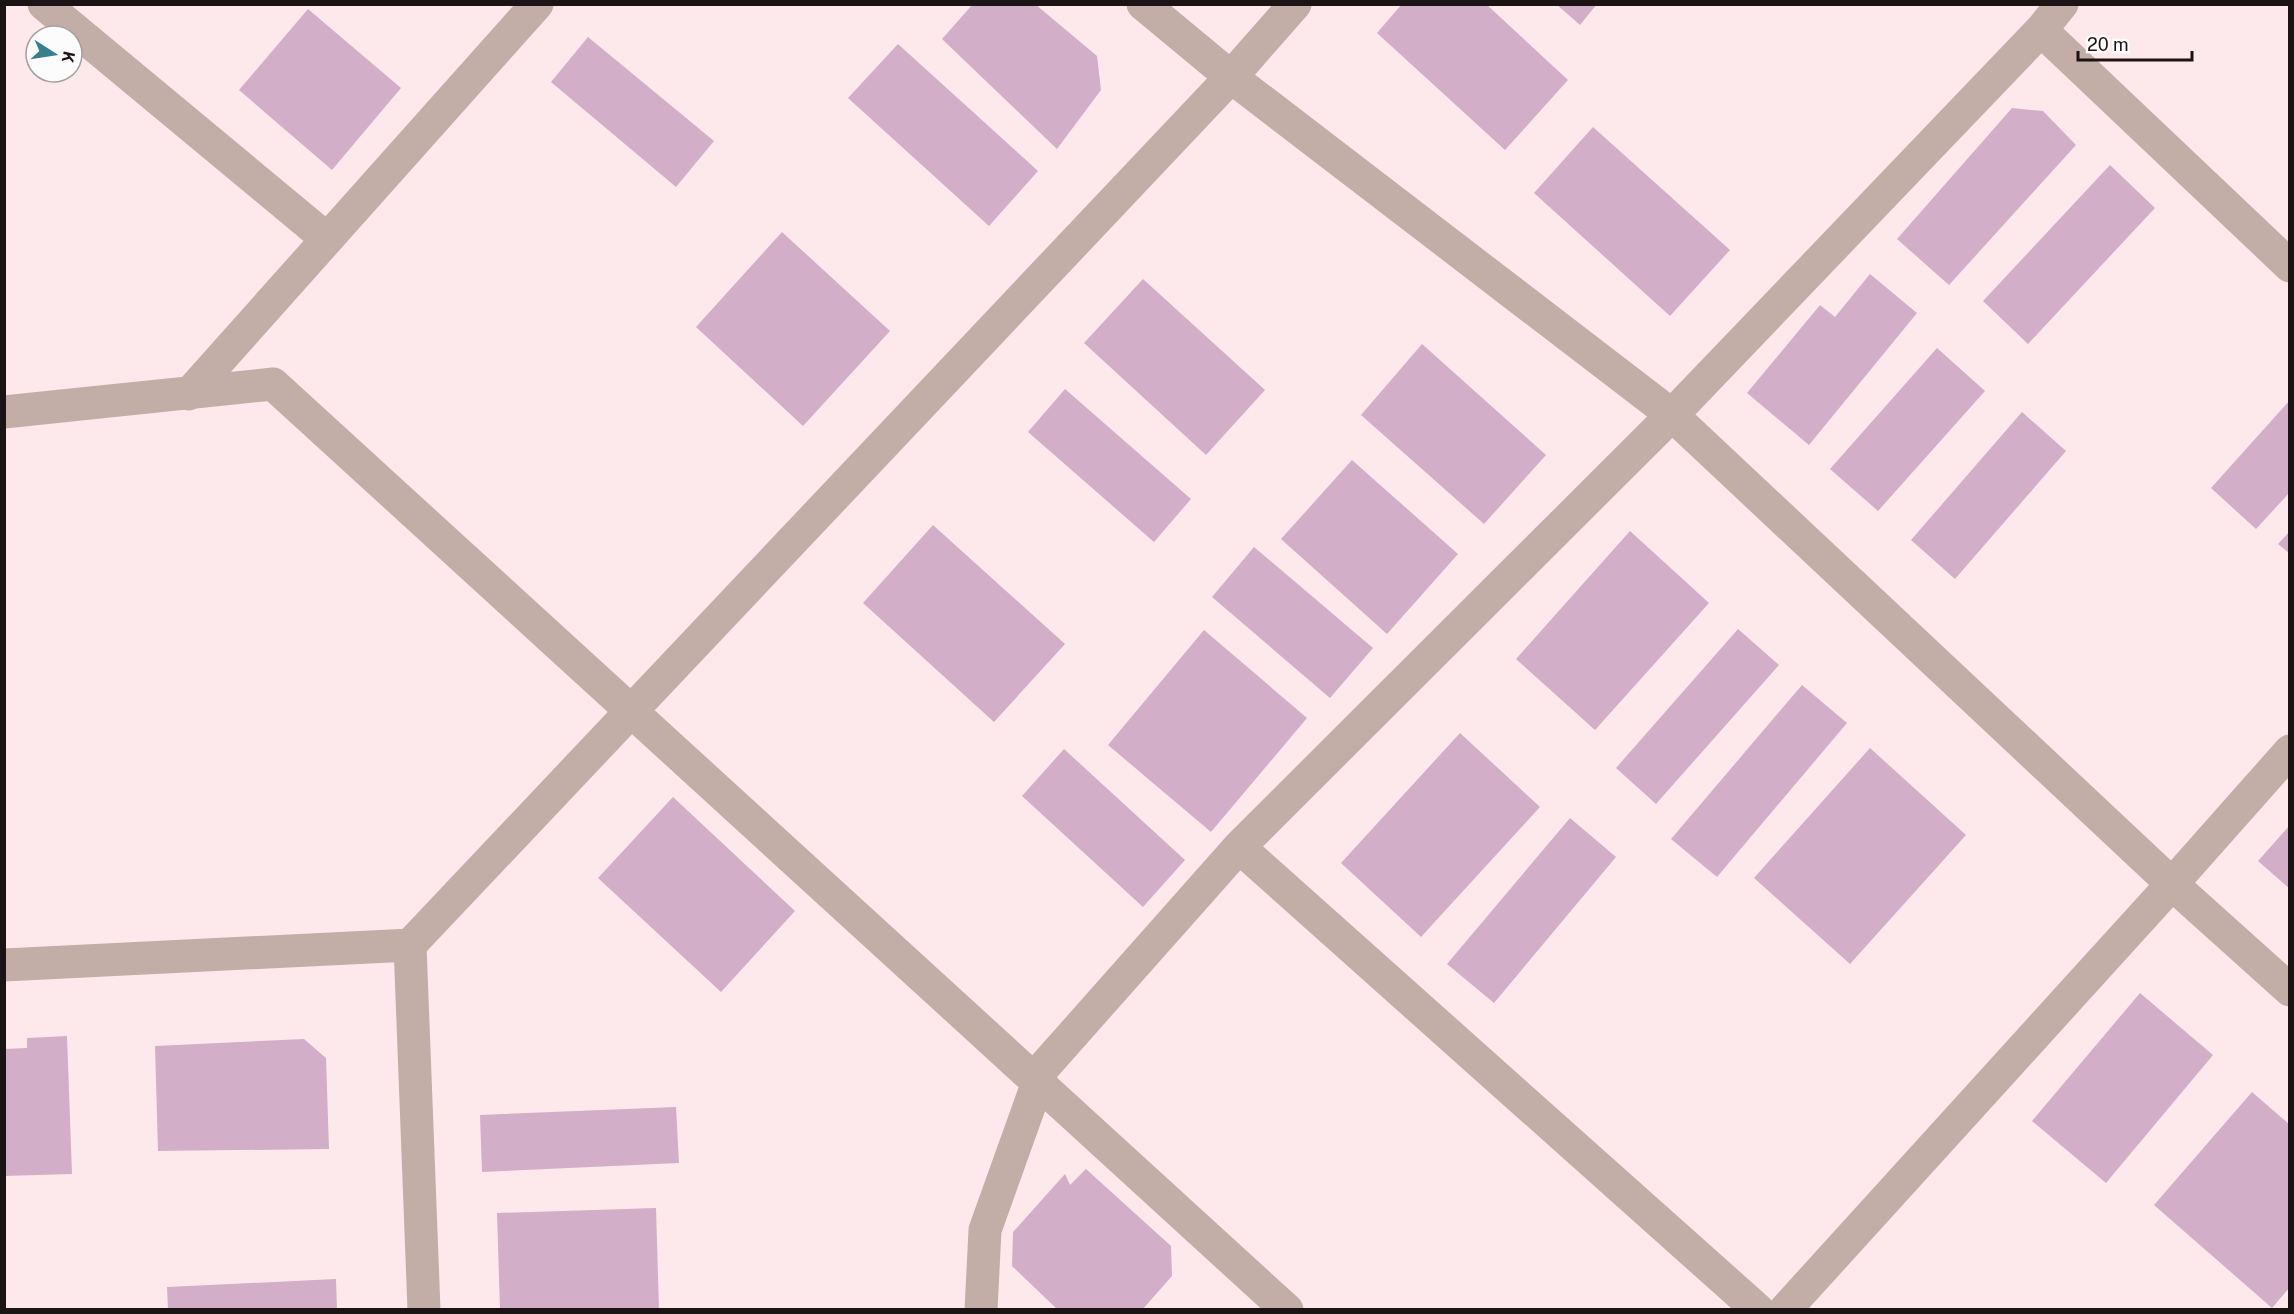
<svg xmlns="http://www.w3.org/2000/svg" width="2294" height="1314" font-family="'Public Sans',sans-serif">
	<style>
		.building { fill: #d2aec8 }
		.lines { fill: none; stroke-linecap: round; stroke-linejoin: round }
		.minor { stroke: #c2aea7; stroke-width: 33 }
	</style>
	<rect width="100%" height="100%" fill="#fde9ec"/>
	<!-- building -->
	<path class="building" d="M973,4h62l62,52 4,34 -44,59 -115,-110z
		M1402,4h84l82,76 -63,70 -128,-117z
		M1556,4h41l-17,21z
		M308,9l93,79 -69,82 -93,-80z
		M588,37l126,104 -38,46 -125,-105z
		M898,44l140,127 -49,55 -141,-128z
		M2012,108l31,3 33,34 -127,140 -52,-46z
		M1593,127l137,123 -60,66 -136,-123z
		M2110,165l45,43 -127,136 -45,-43z
		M782,232l108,99 -87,95 -107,-99z
		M1870,274l47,39 -108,132 -62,-52 73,-88 15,12z
		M1143,279l122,111 -59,65 -122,-112z
		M1422,344l124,111 -62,69 -123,-109z
		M1937,348l48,43 -107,120 -48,-42z
		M1065,389l126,110 -37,43 -126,-110z
		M2290,400v92l-34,37 -45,-41z
		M2022,412l44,39 -111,128 -44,-39z
		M1352,460l106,94 -71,80 -106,-95z
		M933,525l132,119 -71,78 -131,-119z
		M1630,531l79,72 -114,127 -79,-71z
		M2290,531v23l-12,-10z
		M1254,547l119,101 -43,50 -118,-101z
		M1738,629l41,36 -123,139 -40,-36z
		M1204,630l103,88 -96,114 -103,-87z
		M1802,685l45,38 -130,154 -46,-38z
		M1460,733l80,74 -119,130 -80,-74z
		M1870,748l96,87 -116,129 -96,-86z
		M1064,749l121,111 -42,47 -121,-111z
		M673,797l122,114 -74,81 -123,-114z
		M1570,818l46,39 -122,146 -47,-39z
		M2290,825v64l-32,-28z
		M2140,993l73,62 -107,128 -74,-62z
		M67,1036l5,138 -68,2v-127l23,-1v-10z
		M304,1039l22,19 3,91 -171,2 -3,-105z
		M2252,1092l38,33v162l-18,21 -118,-103z
		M676,1107l3,56 -197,9 -2,-57z
		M1086,1169l85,77 1,30 -30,34h-84l-46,-44 1,-34 52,-58 5,11z
		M656,1208l3,102h-159l-3,-97z
		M336,1279l1,31h-169l-1,-23z"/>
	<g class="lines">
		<!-- minor -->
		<path class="minor" d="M44,4l283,235
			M2062,4l-21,26 -369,385 500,469 118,106
			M2041,30l249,236
			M189,394l348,-390
			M4,412l269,-28 1014,926
			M1239,847l519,463
			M4,965l406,-20
			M424,1310l-14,-365 821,-868 64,-73
			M981,1310l4,-80 58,-162 196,-221 433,-432 -441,-338 -88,-73
			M1785,1310l387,-426 118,-133"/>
	</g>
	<!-- border -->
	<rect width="2294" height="1314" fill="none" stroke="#1b1314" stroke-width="12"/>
	<!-- north arrow -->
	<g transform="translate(54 54) rotate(102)"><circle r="28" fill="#fcfcfc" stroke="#a29f9f" stroke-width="1.5"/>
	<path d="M0-4.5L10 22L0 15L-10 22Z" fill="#397e8b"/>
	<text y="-9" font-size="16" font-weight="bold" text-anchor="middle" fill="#1b1314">K</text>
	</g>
	<!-- scale -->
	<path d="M2078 51v9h114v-9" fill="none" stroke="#1b1314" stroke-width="3"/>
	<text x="2087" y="51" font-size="18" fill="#1b1314" stroke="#fcfcfc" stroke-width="4.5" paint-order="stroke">20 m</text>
</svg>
